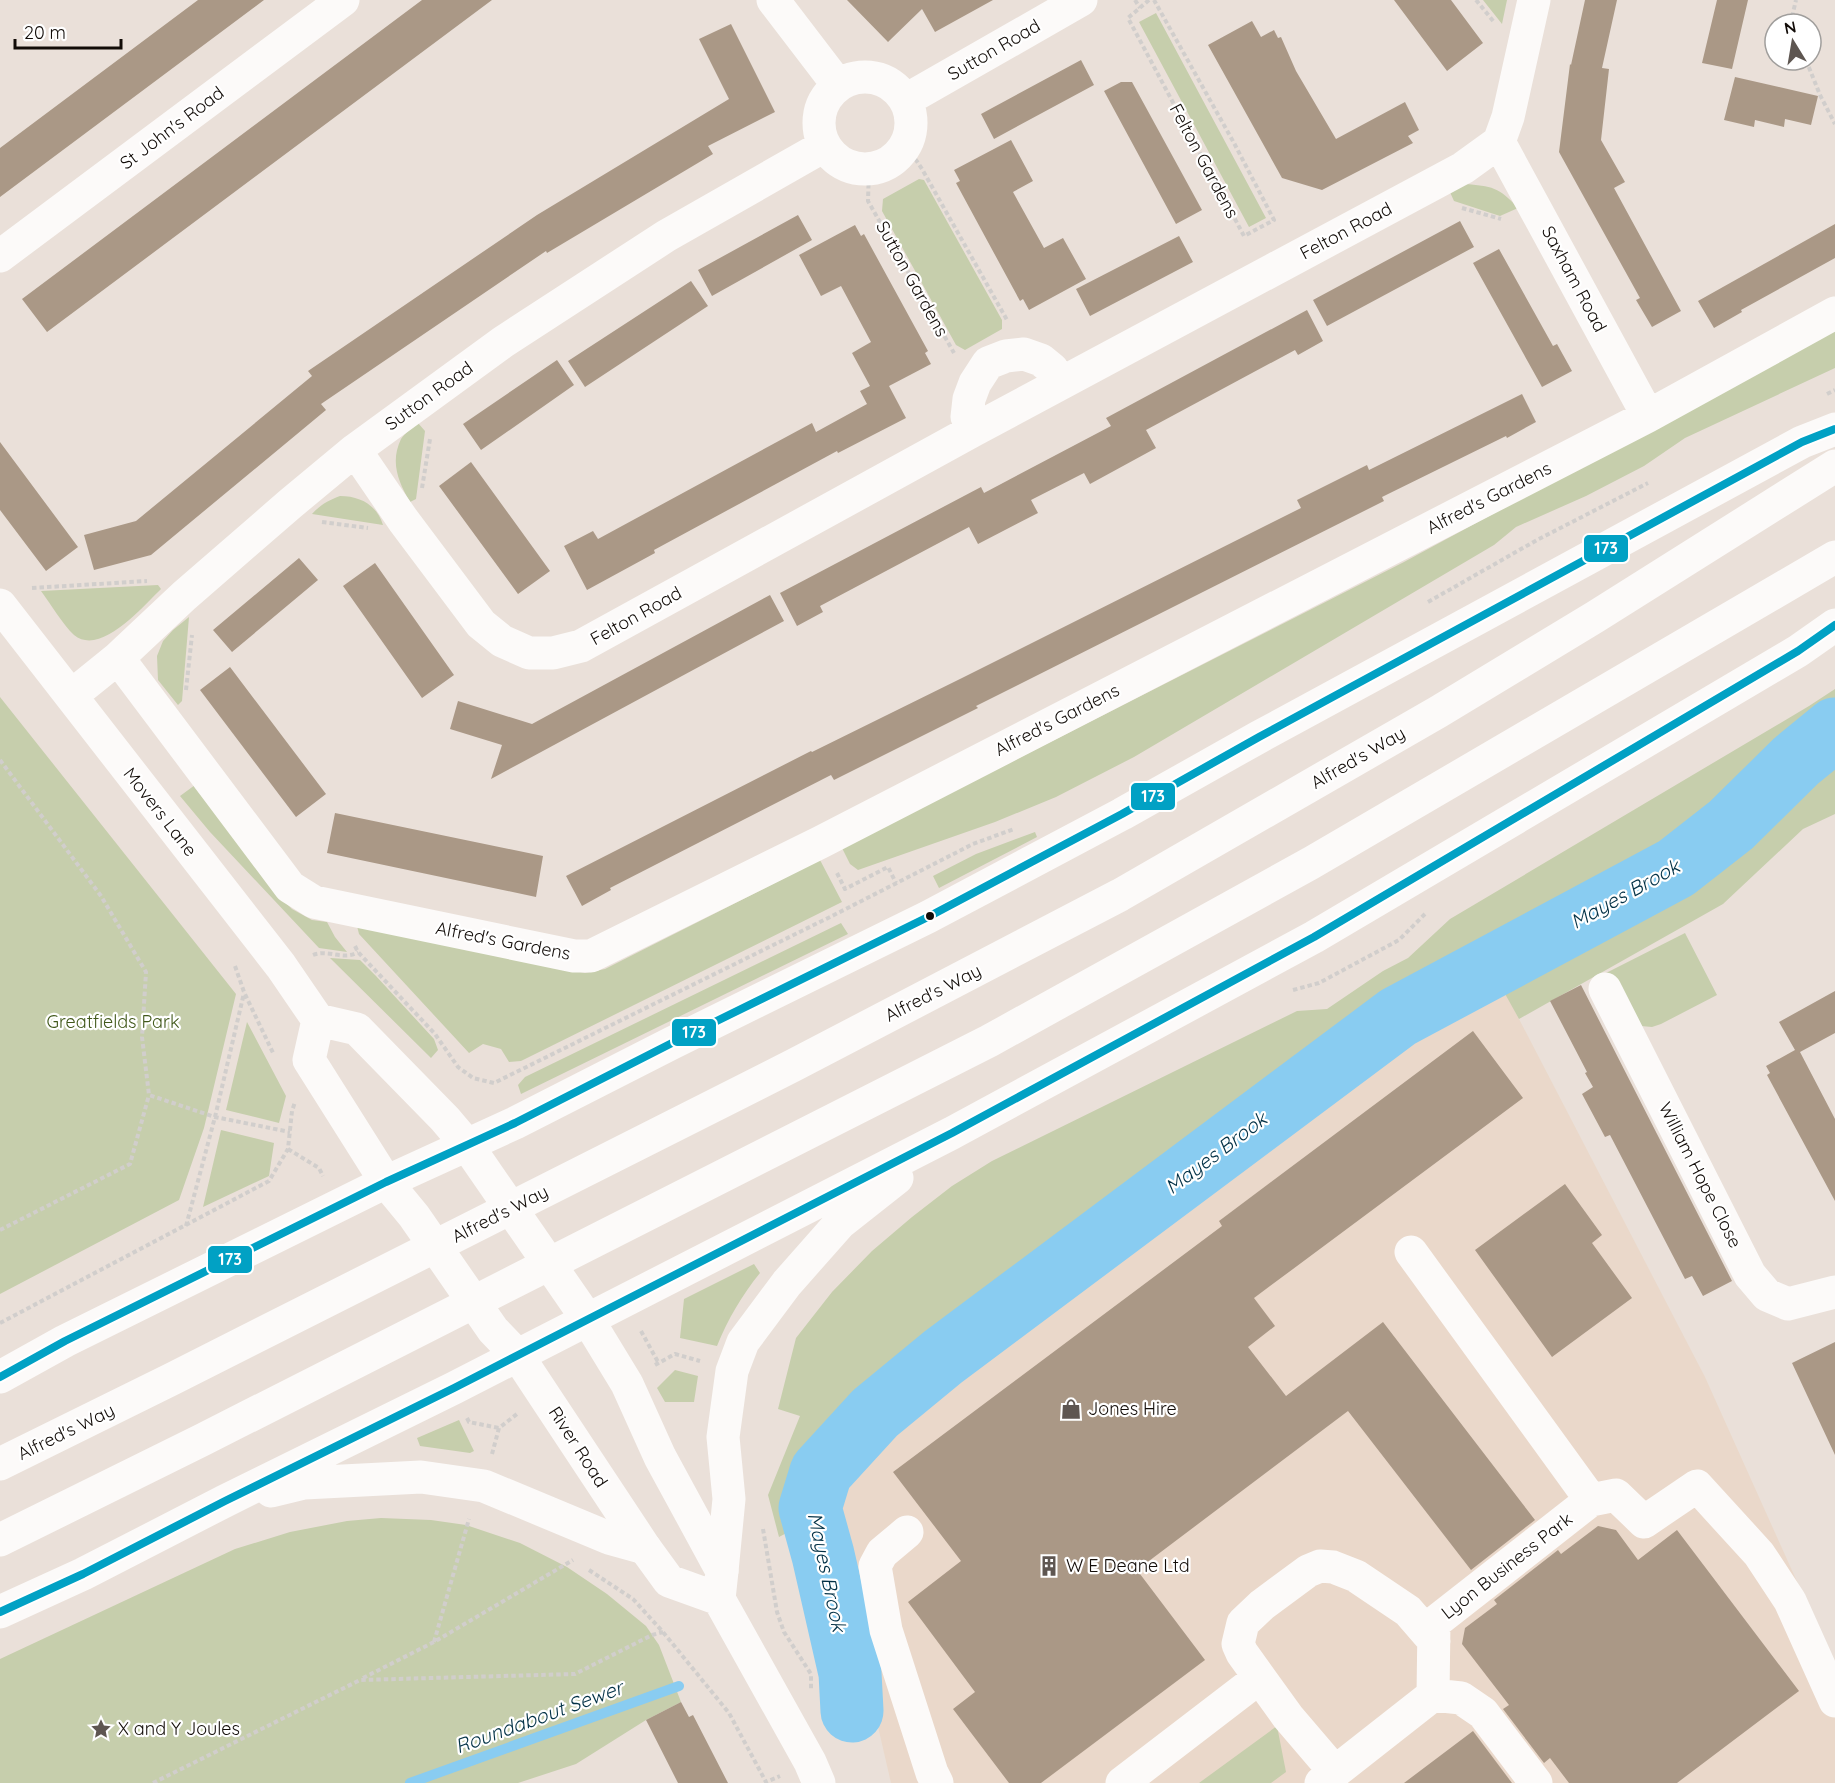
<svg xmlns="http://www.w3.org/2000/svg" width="1835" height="1783" font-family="Quicksand,sans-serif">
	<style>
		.built { fill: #ead8ca }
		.green { fill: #c6ceac }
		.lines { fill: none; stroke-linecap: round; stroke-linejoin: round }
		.stream { stroke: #89ccf1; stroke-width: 10 }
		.river { stroke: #89ccf1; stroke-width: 63 }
		.building { fill: #aa9886 }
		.path { stroke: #d1cecc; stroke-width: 4; stroke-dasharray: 4.5 3; stroke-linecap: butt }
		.minor { stroke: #fcfaf9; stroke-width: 33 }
		.highway { stroke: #fcfaf9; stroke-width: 33 }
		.bus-1-casing { stroke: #fff; stroke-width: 12 }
		.bus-1 { stroke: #01a1c4; stroke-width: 8 }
		.bus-dot { fill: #120c08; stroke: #fff; stroke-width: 2 }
		.labels { text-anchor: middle; stroke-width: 4.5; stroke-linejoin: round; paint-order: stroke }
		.street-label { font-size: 18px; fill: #120c08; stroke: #fff }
		.park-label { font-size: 18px; fill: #41581a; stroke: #fff }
		.poi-label { font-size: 18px; fill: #120c08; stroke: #fff; text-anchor: start }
		.water-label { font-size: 20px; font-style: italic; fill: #023146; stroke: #fff }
		.line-badge { stroke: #fff; stroke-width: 2 }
		.badge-label { font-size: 16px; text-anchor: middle; font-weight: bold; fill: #fff }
	</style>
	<rect width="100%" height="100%" fill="#eae0d9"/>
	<!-- built -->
	<path class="built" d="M1505,992l200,385 130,289v117h-944l-63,-273 10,-27 76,-69 467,-354z"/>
	<!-- green -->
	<path class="green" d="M1483,0h24l-5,24z
		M1156,13l110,205 -17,9 -110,-205z
		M919,179l5,1 78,140v9l-37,21 -9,-5 -74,-134 1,-12z
		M1464,184c28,2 35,3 54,24l-18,8 -46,-15 -5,-11z
		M1835,329v39l-150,70 -41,28 -58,30 -70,31 -22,18 -360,212 -78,40 -61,25 -137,48 -8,-6 -8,-16 562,-286z
		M418,423l7,8 -9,68 -6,3c-12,-21 -20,-40 -9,-63 4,-6 12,-12 17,-16z
		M340,496c20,0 37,9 43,29l-71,-11c8,-9 17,-14 28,-18z
		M158,585l3,4c-18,17 -60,68 -87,46 -11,-10 -24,-32 -33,-44z
		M189,617l-7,84 -4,4 -20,-25 -1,-24 6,-15 10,-11z
		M1835,689v125l-32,15 -80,75 -204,115 -15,-27 -123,68 -467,354 -76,69 -20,-25 -20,32 -2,38 -17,9 -11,-42 32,-79 -22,-7 18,-71 36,-46 40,-41 40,-34 40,-31 40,-25 305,-150 30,-2 56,-38 25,-13 42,-39 359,-213z
		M0,697l236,297 -32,134 -25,72 -179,94z
		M195,785l76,103 21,21 20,11 15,2 8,15 12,15 -28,-4 -109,-116 -30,-36z
		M1035,832l2,5 -98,51 -6,-12 43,-22z
		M820,860l22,42 -321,159 -12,1 -8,-13 -18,-5 -14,9 -110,-119 -2,-8 228,47 20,-4z
		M841,923l7,11 -327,160 -3,-9 7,-8z
		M1685,933l32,62 -56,29 -9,3 -11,-1 -35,-53z
		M330,958l30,2 16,16 58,63 4,11 -7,8z
		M247,1022l39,74 -7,27 -53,-13z
		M221,1130l53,13 -5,33 -66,31z
		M754,1264l6,9c-18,22 -32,46 -43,73l-37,-8 4,-39z
		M675,1370l23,6 -4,26h-29l-8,-14z
		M459,1420l15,31 -4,2 -50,-7 -3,-8z
		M381,1518l50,2 35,5 54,18 47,24 40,27 39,32 13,19 22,57 -35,18 -70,44 -58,19h-518v-124l235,-110 55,-17 57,-11z
		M1277,1726l9,46 -15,11h-72z"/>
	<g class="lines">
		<!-- stream -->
		<path class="stream" d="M410,1783l269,-97"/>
		<!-- river -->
		<path class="river" d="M852,1711l-2,-38 -27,-118 -13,-47 11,-36 54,-59 68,-56 455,-340 278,-149 55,-43 65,-64 39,-32"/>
	</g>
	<!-- building -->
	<path class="building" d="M198,0h66l-264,197v-49z
		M422,0h70l-445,332 -25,-33z
		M847,0h146l-58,32 -13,-23 -34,33z
		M1394,0h57l32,43 -36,28z
		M1585,0h32l-15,68 7,1 -8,71 24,42 -11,6 67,123 -29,16 -16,-27 4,-2 -81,-146 11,-88 1,1z
		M1717,0h31l-16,69 -30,-6z
		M1252,21l9,16 13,-7 4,8 3,-1 15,34 40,68 69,-37 14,28 -11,6 5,7 -91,47 -40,-12 -74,-133z
		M731,24l44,88 -67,34 5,8 -166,99 -1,-2 -225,153 5,6 -175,145 -57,15 -10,-35 52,-14 176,-145 -4,-5 229,-156 192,-116 -30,-60z
		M1081,60l13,25 -100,54 -13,-25z
		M1735,77l83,19 -7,29 -26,-6 -1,8 -29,-7 -1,7 -30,-7z
		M1121,82h11l70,128 -26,14 -72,-133z
		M1011,140l22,41 -20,11 31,56 19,-10 23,41 -57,31 -6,-11 -3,2 -38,-70 -26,-48 4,-2 -6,-11z
		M798,215l14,25 -100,56 -14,-26z
		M1460,221l14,26 -147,79 -14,-26z
		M1835,224v34l-94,52 1,2 -28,16 -16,-27z
		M855,225l6,11 3,-2 64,117 -3,2 6,11 -42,22 17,32 -68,35 -1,-2 -183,99 1,3 -68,37 -23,-44 29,-15 5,8 214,-116 4,9 51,-28 -7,-13 10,-5 -18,-33 19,-11 -30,-56 -20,10 -22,-41z
		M1179,236l14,26 -103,54 -14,-27z
		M1499,249l54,97 4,-2 15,27 -30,16 -69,-124z
		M691,281l17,25 -123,81 -17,-26z
		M1307,310l16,31 -25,14 -3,-5 -149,80 10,18 -66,36 -6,-11 -53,27 7,13 -60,31 -9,-17 -149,79 3,6 -26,14 -17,-33 201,-106 3,6 127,-67 -5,-8z
		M557,360l17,25 -93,65 -18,-26z
		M1522,394l14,28 -29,16 -1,-2 -124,61 2,4 -408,205 2,2 -144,72 -3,-5 -221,113 1,2 -29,16 -16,-30 245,-125 1,1 150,-74 339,-170 -4,-8 70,-35 2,5z
		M0,442l78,105 -32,24 -46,-61z
		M471,462l79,109 -32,23 -79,-108z
		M299,558l19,22 -86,72 -19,-22z
		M375,563l79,112 -32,23 -79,-112z
		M770,595l14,26 -293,158 11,-34 -52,-16 8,-28 74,23z
		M230,667l96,127 -30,23 -96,-127z
		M335,813l208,43 -7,41 -209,-44z
		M1581,985l151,296 -29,15 -11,-20 -7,3 -75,-144 -5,2 -23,-43 11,-7 -8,-14 2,-1 -37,-71z
		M1835,991v42l-35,19 35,67v82l-68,-126 3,-2 -4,-7 29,-16 -16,-28z
		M1473,1031l50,67 -269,200 21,28 -27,21 38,49 97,-74 152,198 -64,50 -123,-159 -211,159 68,90 -164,123h-32l-56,-74 22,-17 -67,-90 53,-41 -68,-89 329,-246 -3,-5z
		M1565,1184l37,51 -10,8 40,55 -80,59 -77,-107z
		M1835,1342v113l-43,-92z
		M1598,1526l18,4 22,30 39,-30 122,161 -122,92h-108l-19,-25 -6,5 -41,-54 6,-4 -47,-61 3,-16 32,-24 -3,-4 64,-50 3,4z
		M681,1702l8,15 4,-2 35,68h-50l-32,-63z
		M1473,1731l39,52h-108z"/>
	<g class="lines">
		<!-- path -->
		<path class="path" d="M1135,0l5,8
			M1149,0l-21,18 116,218 30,-16 -40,-77 -80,-143
			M1476,0l18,22
			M1792,24l-1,-3 5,-21
			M1806,60l14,35 15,29
			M904,149l12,11 6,9 85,151
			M869,169l-1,32 86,152
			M1462,208l39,11
			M1827,394l8,-4
			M422,488l8,-49
			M322,522l46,6
			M32,588l115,-7
			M1428,602l109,-62 111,-57
			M186,690l6,-55
			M0,760l101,136 45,76 -4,65 7,58 66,22 75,15
			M837,873l8,16 43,-22 8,16
			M355,946l3,6 77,82 23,33 15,11 21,5 340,-168 139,-71 41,-15
			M313,955c15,-6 31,6 45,-3
			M235,966l9,26 30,63
			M1293,990l26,-7 80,-43 26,-26
			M288,1149l31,19 4,8
			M186,1226l29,-109 29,-124
			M0,1230l130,-66 19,-69
			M0,1323l269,-142 19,-32 4,-38 3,-9
			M641,1331l17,31
			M655,1365l20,-11 25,7
			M467,1418l2,4 30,6
			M492,1454l7,-26 18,-14
			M763,1529l14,83 7,20 27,42v17
			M589,1570l44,29 30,33 66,81 37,69 14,-6
			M434,1642l35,-123
			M363,1678l71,-36 139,-82
			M153,1783l207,-103 215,-6 77,-39 11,-3"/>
		<!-- minor -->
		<path class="minor" d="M773,0l65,85
			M819 123a46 46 0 1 1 92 0a46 46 0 1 1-92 0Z
			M906,100l175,-100
			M1499,142l149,274
			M0,256l343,-256
			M974,430l-7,-13 2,-18 6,-16 13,-20 18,-7 18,-2 17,6 11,9 8,15
			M355,450l48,70 78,104 21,17 27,12h24l28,-7 393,-216 489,-262 36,-26 9,-25 26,-117
			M0,605l281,361 37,54 39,9 88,90 22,26 121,175 39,64 33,73 62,114 -3,28 91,163 9,21
			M118,658l172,229 24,15 260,54h17l230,-114 827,-426 187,-103
			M71,696l47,-38 66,-62 106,-92 65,-54 148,-108 163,-106 158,-90
			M1605,989l145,286 17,20 21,9 47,-12
			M318,1020l-9,40 77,122 28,34 79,114 25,26 127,192 24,33 50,18
			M1411,1252l180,248
			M907,1532l-25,21 -7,13 11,64 46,143 5,10
			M1433,1695l28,3 22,15 53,70
			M1335,1772l-47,-55 -46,-64 -4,-9 5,-21 19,-18 46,-34 12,-5 13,1 23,9 52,35 26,30
			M1122,1783l137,-105
			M1321,1783l112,-88 1,-72 157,-123 25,-5 28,27 53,-36 62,68 31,47 45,100"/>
		<!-- highway -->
		<path class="highway" d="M0,1377l65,-36 321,-159 129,-59 157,-80 256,-126 194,-103 137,-77 543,-295 33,-13
			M0,1464l172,-85 622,-314 326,-170 318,-183 157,-95 240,-151
			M271,1491l33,-8 117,-6 63,9 125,52 36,10
			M0,1540l202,-100 787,-399 322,-178 524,-306
			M722,1571l7,-72 -6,-62 9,-66 11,-29 44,-59 53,-60 57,-45
			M0,1612l83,-38 142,-73 229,-113 498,-255 362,-196 484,-286 37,-26"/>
		<!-- bus-1 casing -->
		<g class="bus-1-casing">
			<path id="bus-1" d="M0,1377l65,-36 321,-159 129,-59 157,-80 256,-126 194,-103 137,-77 543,-295 33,-13
				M0,1612l83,-38 142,-73 229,-113 498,-255 362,-196 484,-286 37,-26"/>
		</g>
		<!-- bus-1 -->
		<use href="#bus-1" class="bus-1"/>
	</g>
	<!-- icons -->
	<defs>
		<g id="shop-bare" transform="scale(1.62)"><path d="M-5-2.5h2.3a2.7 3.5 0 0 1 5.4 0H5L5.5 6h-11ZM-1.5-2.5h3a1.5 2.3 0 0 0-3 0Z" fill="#5e5651" stroke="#fff" stroke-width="2.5" paint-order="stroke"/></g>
		<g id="building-bare" transform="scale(1.62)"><path d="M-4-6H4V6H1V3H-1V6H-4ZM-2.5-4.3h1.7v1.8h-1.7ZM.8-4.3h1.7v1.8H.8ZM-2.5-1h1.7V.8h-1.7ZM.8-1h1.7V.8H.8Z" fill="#5e5651" stroke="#fff" stroke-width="2.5" paint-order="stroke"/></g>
		<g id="sight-bare" transform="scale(1.62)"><path d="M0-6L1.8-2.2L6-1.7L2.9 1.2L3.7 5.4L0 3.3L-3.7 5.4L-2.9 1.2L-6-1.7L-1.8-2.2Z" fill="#5e5651" stroke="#fff" stroke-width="2.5" paint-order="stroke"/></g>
	</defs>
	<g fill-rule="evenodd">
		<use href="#shop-bare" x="1071" y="1409"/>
		<use href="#building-bare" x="1049" y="1566"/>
		<use href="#sight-bare" x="101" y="1729"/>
	</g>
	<!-- markers -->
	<circle class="bus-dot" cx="930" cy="916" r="5"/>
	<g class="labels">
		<!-- street labels -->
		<g class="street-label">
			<text transform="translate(994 50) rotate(-30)" y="6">Sutton Road</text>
			<text transform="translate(172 128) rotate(-37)" y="6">St John's Road</text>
			<text transform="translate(1204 161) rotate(62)" y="6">Felton Gardens</text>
			<text transform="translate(1346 231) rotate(-28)" y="6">Felton Road</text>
			<text transform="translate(912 279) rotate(61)" y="6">Sutton Gardens</text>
			<text transform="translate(1574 279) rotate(62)" y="6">Saxham Road</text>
			<text transform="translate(429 396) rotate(-36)" y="6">Sutton Road</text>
			<text transform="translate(1489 498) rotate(-27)" y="6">Alfred's Gardens</text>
			<text transform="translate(636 616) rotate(-29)" y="6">Felton Road</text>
			<text transform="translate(1057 720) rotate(-27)" y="6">Alfred's Gardens</text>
			<text transform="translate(1358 758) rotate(-30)" y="6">Alfred's Way</text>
			<text transform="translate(160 812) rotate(52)" y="6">Movers Lane</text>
			<text transform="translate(503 941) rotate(11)" y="6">Alfred's Gardens</text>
			<text transform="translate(933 993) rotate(-27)" y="6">Alfred's Way</text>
			<text transform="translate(1700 1175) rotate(63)" y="6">William Hope Close</text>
			<text transform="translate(500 1214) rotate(-27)" y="6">Alfred's Way</text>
			<text transform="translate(66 1432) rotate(-26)" y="6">Alfred's Way</text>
			<text transform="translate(578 1447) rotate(57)" y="6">River Road</text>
			<text transform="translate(1507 1566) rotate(-38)" y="6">Lyon Business Park</text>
		</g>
		<!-- park labels -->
		<g class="park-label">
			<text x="113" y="1028">Greatfields Park</text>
		</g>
		<!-- poi labels -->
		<g class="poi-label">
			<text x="1088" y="1415">Jones Hire</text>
			<text x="1066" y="1572">W E Deane Ltd</text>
			<text x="118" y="1735">X and Y Joules</text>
		</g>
		<!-- water labels -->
		<g class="water-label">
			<text transform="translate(1625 894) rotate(-29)" y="7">Mayes Brook</text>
			<text transform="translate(1216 1153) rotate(-37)" y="7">Mayes Brook</text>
			<text transform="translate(827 1572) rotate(78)" y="7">Mayes Brook</text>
			<text transform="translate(539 1717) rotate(-20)" y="7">Roundabout Sewer</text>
		</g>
	</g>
	<g class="line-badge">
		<rect x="1583" y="534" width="46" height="29" rx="6" fill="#01a1c4"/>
		<rect x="1130" y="782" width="46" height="29" rx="6" fill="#01a1c4"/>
		<rect x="671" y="1018" width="46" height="29" rx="6" fill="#01a1c4"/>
		<rect x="207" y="1245" width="46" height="29" rx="6" fill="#01a1c4"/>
	</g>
	<g class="badge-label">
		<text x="1606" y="554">173</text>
		<text x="1153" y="802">173</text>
		<text x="694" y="1038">173</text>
		<text x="230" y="1265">173</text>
	</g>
	<!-- north arrow -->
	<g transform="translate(1793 42) rotate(349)"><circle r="28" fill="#ffffff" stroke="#a09e9c" stroke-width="1.5"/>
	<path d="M0-4.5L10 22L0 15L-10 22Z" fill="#5e5651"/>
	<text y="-9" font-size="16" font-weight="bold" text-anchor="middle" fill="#120c08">N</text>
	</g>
	<!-- scale -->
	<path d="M15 39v9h106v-9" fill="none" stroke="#120c08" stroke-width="3"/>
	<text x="24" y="39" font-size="18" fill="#120c08" stroke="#ffffff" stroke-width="4.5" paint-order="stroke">20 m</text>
</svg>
